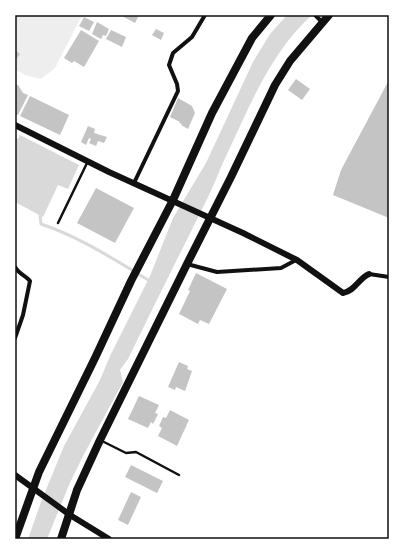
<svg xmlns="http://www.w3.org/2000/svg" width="404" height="554" font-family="Arial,sans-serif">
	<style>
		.green { fill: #eee }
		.water { fill: #d9d9d9 }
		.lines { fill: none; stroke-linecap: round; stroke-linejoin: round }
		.stream { stroke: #d9d9d9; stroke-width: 3 }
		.building { fill: #c4c4c4 }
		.service { stroke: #111; stroke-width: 2.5 }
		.minor { stroke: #111; stroke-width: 4 }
		.tertiary { stroke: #111; stroke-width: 6 }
		.primary { stroke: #111; stroke-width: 8 }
		.neatline { fill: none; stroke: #111; stroke-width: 1.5 }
	</style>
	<rect width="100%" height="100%" fill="#fff"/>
	<!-- green -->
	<path class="green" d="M15,15h70l-5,4 -25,49 -14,11 -16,-4 -10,-6z"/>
	<!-- water -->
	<path class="water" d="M287,15h25c-41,37 -62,90 -85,139 -6,12 -11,26 -17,39 -27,55 -55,110 -82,166l-8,11 3,12 -40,74 -14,29 -22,54h-19l13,-37 23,-56 36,-66 11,-26 39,-78 23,-58 33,-55 47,-101 17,-28z
		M20,135l59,30 -11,24 -10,-4 -15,32 -28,-15v-65l3,2z"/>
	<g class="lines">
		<!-- stream -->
		<path class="stream" d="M40,215l1,9c39,13 74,36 109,57"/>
	</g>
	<!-- building -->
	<path class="building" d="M122,15h17l-4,8 -13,-7z
		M84,17l10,5 -5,9 -10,-5z
		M97,22l12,7 -3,7 -3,-1 -2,4 -9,-5z
		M156,29l8,4 -3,7 -9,-5z
		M81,30l18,11 -15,26 -10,-6 -2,2 -8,-5z
		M111,30l15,7 -4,10 -16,-8z
		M15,50l5,4 -3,4 -2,-1z
		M296,79l14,10 -8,11 -14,-10z
		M389,80v138l-56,-23 8,-25z
		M15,84l3,1 5,8 5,2 -10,20 -3,-1z
		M30,96l39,19 -9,20 -40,-19z
		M178,98l14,8 3,7 -7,16 -7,-4 1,-1 -3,-1 1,-1 -10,-5z
		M88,126l7,3 -1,4 13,4 -3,6 -6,-2 -2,5 -7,-3 2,-4 -2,-1 -3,7 -5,-3z
		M96,188l38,20 -19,35 -38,-20z
		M196,273l31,16 -18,35 -9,-4 -2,4 -19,-10 11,-23 -2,-1z
		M179,362l9,4 -1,3 5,2 -7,20 -9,-4 -1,3 -7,-3z
		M139,396l20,9 -4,8 3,1 -5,10 -2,-2 -3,6 -20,-9z
		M170,410l19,10 -12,26 -19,-10 4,-8 -3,-2 4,-9 3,1z
		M131,465l32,16 -6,12 -32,-16z
		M131,492l10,5 -13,28 -10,-5z"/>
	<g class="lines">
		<!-- service -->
		<path class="service" d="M58,223l30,-62
			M102,441l24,12 10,-1 43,23"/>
		<!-- minor -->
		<path class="minor" d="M315,15l7,7
			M134,183l44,-92 -1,-7 -8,-19 4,-12 19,-16 13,-22
			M187,264l30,8 64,-4 15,-8
			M15,267c3,6 11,9 15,14l-7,34 -8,23
			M369,274l20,3"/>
		<!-- tertiary -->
		<path class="tertiary" d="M15,125l94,47 134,61 54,27 46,33c12,-2 15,-14 26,-19
			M15,475l55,40 39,24"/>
		<!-- primary -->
		<path class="primary" d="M15,539l24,-67 56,-114 36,-77 42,-81 39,-87 40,-75 19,-23
			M61,539l16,-49 23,-50 87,-176 44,-87 44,-92 15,-24 39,-46"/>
	</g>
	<!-- border -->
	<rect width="404" height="554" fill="none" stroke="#ffffff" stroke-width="32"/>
	<rect x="16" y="16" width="372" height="522" class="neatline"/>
</svg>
